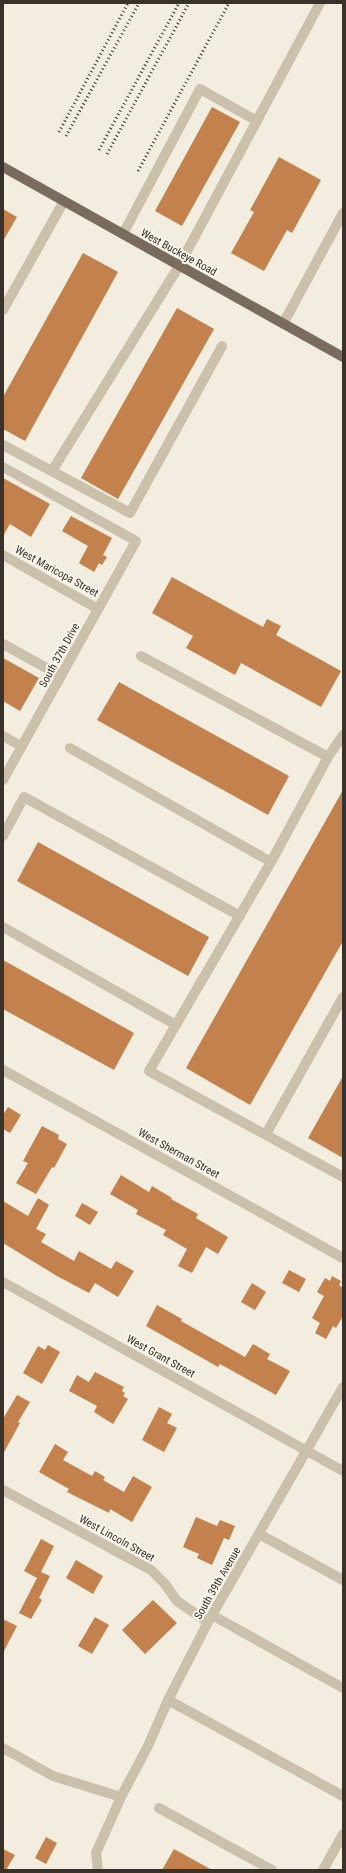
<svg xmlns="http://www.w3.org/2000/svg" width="346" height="1873" font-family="'Roboto Condensed',sans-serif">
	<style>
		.building { fill: #c3824d }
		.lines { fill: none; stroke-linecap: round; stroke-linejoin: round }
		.minor { stroke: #cbc0ab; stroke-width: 10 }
		.major { stroke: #7a6c5c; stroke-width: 10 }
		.rail { stroke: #39322a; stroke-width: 3; stroke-dasharray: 1 3; stroke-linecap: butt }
		.labels { text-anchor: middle; stroke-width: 4; stroke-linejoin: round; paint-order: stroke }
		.street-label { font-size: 11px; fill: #39322a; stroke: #faf6ec }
	</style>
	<rect width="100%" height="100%" fill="#f2eddf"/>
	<!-- building -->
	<path class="building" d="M212,107l28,15 -58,104 -27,-15z
		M279,157l42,23 -29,53 -5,-3 -23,41 -33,-18 23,-41 -4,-2z
		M3,209l14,8 -14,24z
		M83,253l35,19 -93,169 -22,-12v-32z
		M177,308l37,21 -96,170 -37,-21z
		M3,478l47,26 -19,33 -21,-13 -7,12z
		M71,516l41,22 -9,17 4,2 -5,8 -3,-2 -5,9 -15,-9 9,-17 -26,-15z
		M172,577l91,50 4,-8 14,7 -5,9 65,36 -20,36 -80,-44 -6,12 -49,-27 7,-12 -41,-23z
		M3,658l36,20 -19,33 -17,-10z
		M119,682l170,94 -21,39 -171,-95z
		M343,790v151l-93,164 -64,-37z
		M38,842l171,95 -21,39 -171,-95z
		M3,960l131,73 -20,37 -111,-61z
		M343,1076v82l-35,-20z
		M8,1107l13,8 -11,18 -7,-4v-14z
		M42,1126l17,9 -1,4 9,5 -13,24 -2,-1 -16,27 -20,-11 12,-20 -5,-2z
		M121,1175l28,17 3,-6 20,12 -1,1 27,15 -2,4 32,19 -10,17 -12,-7 -14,26 -14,-7 9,-17 -24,-14 3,-5 -30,-16 2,-4 -28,-16z
		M38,1198l11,7 -13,24 10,5 -5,8 33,19 5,-10 32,18 5,-8 18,10 -16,26 -23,-14 -6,10 -32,-17 -54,-33v-42l25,15z
		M82,1203l16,9 -8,13 -15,-9z
		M289,1270l17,9 -7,13 -17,-9z
		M332,1276l9,5 -2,4 4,3v28l-7,12 -3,-2 -7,13 -11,-6 5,-10 -8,-5 12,-22 -7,-4 8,-14 5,3z
		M252,1283l14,9 -11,18 -14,-8z
		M157,1305l25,14 -1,2 64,36 8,-13 17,10 -3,5 23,12 -14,24 -56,-31 -2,3 -72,-41z
		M48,1345l12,7 -18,32 -19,-11 15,-27 7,4z
		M95,1372l29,15 -2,4 3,2 -2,3 5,3 -15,25 -19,-12 3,-6 -28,-15 8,-16 12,7z
		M17,1395l13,7 -12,20 2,1 -17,31v-35z
		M159,1407l13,7 -5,9 10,5 -13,24 -22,-12z
		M55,1444l13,8 -5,8 29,16 3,-5 10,6 -2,3 21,12 9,-16 19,11 -20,35 -22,-13 -1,4 -42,-21 2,-3 -30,-17z
		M196,1517l21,9 3,-6 15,6 -6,14 -5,-2 -12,27 -15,-7 2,-4 -16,-7z
		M41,1539l13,7 -13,26 9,4 -11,22 3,2 -11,19 -12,-6 18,-35 -13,-7z
		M76,1560l27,16 -10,18 -27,-16z
		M153,1600l24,23 -32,31 -23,-24z
		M95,1617l14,8 -17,29 -14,-8z
		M3,1619l14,7 -14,27z
		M46,1837l11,6 -11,21 -11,-6z
		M3,1849l12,6 -9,15h-3z
		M174,1849l38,21h-50z"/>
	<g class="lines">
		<!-- minor -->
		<path class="minor" d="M123,234l77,-145 57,32
			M3,310l61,-109
			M283,324l60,-111
			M3,445l127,68 92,-167
			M3,467l133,74 -133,239
			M52,471l127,-205 141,-263
			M3,555l95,54
			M3,644l58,32
			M141,656l187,101
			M343,735l-15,22 -57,105 -122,209 194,106
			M3,736l18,10
			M70,748l201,114
			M3,836l21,-39 216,119
			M3,927l173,98
			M3,1070l340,188
			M266,1134l77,-137
			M3,1282l340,189
			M3,1490l148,80 14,14 12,17 31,21
			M259,1534l84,46
			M212,1615l131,73
			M168,1700l175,96
			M3,1748l50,28 68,21
			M159,1808l113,62
			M98,1870l-2,-17 25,-56 27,-51 20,-46 40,-78 135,-235
			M323,1870l20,-36"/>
		<!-- major -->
		<path class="major" d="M3,167l340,190"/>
		<!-- rail -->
		<path class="rail" d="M59,132l69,-129
			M66,136l73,-133
			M99,150l80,-147
			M107,154l82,-151
			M138,171l91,-168"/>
	</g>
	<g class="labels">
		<!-- street labels -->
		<g class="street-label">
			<text transform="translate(179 252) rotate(29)" y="4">West Buckeye Road</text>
			<text transform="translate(57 571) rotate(29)" y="4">West Maricopa Street</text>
			<text transform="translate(59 655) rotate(-61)" y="4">South 37th Drive</text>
			<text transform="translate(179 1153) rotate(29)" y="4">West Sherman Street</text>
			<text transform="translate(161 1356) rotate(29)" y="4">West Grant Street</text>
			<text transform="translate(117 1538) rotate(29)" y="4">West Lincoln Street</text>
			<text transform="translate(217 1583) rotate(-60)" y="4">South 39th Avenue</text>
		</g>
	</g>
	<!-- border -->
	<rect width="346" height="1873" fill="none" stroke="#39322a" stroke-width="8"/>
</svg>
